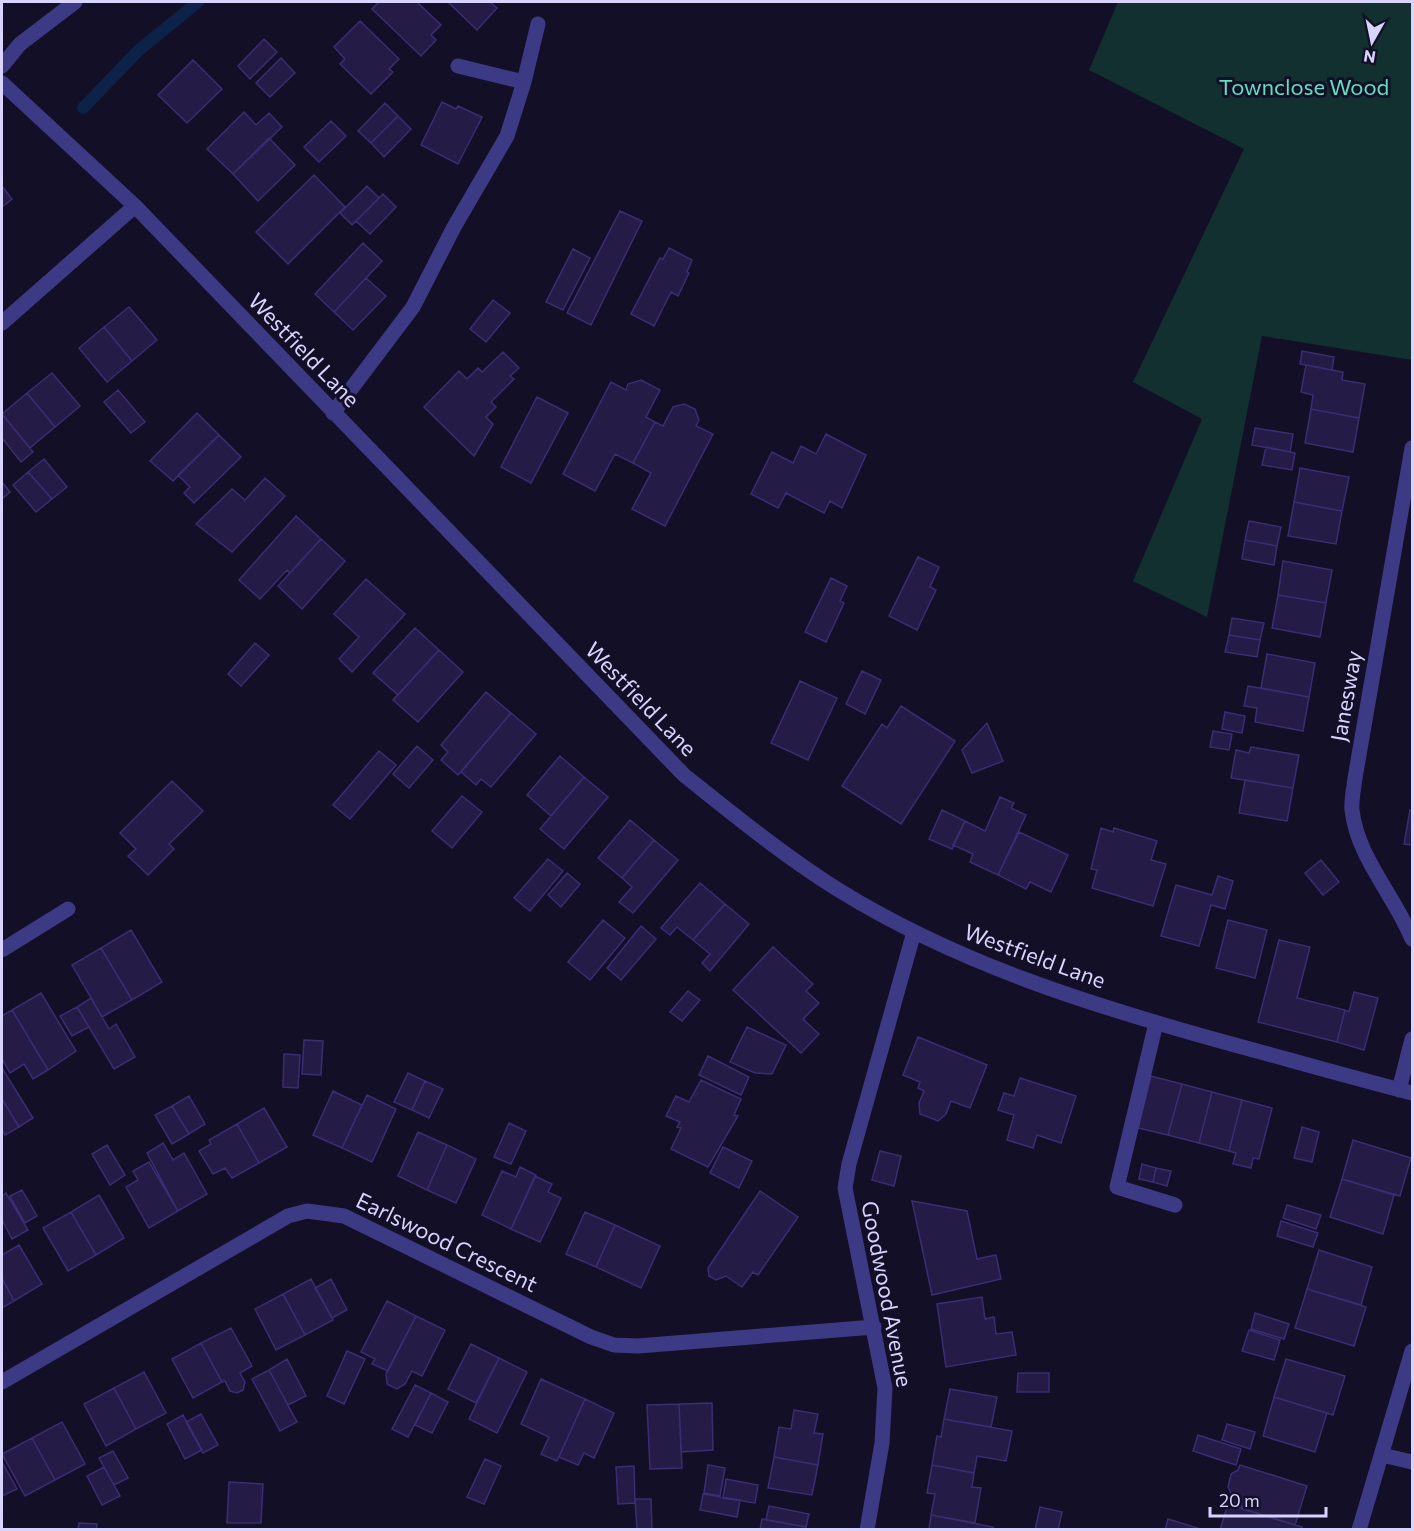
<svg xmlns="http://www.w3.org/2000/svg" width="1414" height="1531" font-family="Commissioner,sans-serif">
	<style>
		.green { fill: #12302f }
		.lines { fill: none; stroke-linecap: round; stroke-linejoin: round }
		.stream { stroke: #0c2248; stroke-width: 12 }
		.building { fill: #241b47; stroke: #3b2d73; stroke-width: 1.5 }
		.service { stroke: #3d3a85; stroke-width: 15 }
		.minor { stroke: #3d3a85; stroke-width: 15 }
		.labels { text-anchor: middle; stroke-width: 6; stroke-linejoin: round; paint-order: stroke }
		.park-label { font-size: 22px; fill: #5fe0c0; stroke: #130f26 }
		.street-label { font-size: 22px; fill: #d9d4ff; stroke: #130f26 }
	</style>
	<rect width="100%" height="100%" fill="#130f26"/>
	<!-- green -->
	<path class="green" d="M1118,2h294v358l-150,-24 -55,281 -74,-36 69,-162 -69,-37 111,-233 -155,-79z"/>
	<g class="lines">
		<!-- stream -->
		<path class="stream" d="M83,108l56,-58 59,-48"/>
	</g>
	<!-- building -->
	<path class="building" d="M379,2h38l24,23 -10,10 5,5 -15,16 -49,-47z
		M448,2h42l7,6 -20,22z
		M360,21l39,38 -10,10 4,3 -22,22 -31,-30 5,-5 -11,-12z
		M264,39l13,13 -27,27 -12,-13z
		M281,58l14,15 -25,24 -14,-14z
		M193,60l29,29 -35,34 -29,-28z
		M442,102l14,7 2,-3 24,11 -24,47 -37,-19z
		M385,103l13,13 -27,27 -13,-12z
		M244,112l12,13 13,-12 13,14 -49,47 -26,-25z
		M398,116l13,13 -27,28 -13,-14z
		M331,121l15,15 -27,26 -15,-15z
		M269,138l26,27 -37,36 -25,-27z
		M314,175l31,32 -57,57 -32,-32z
		M2,186l10,13 -10,8z
		M367,186l12,12 -27,27 -12,-12z
		M383,194l13,13 -26,27 -14,-13z
		M620,211l22,10 -51,104 -24,-12z
		M363,243l19,18 -48,51 -19,-18z
		M669,248l23,12 -5,12 2,1 -11,23 -7,-4 -17,34 -23,-12 29,-56 3,1z
		M573,249l17,9 -27,52 -17,-8z
		M366,278l20,18 -33,34 -19,-18z
		M493,300l17,13 -24,29 -16,-13z
		M129,307l28,33 -25,21 -28,-34z
		M104,327l28,34 -25,21 -28,-34z
		M1302,351l32,6 -2,13 -32,-6z
		M503,352l16,16 -9,8 4,3 -23,23 5,5 -10,10 7,7 -19,32 -50,-49 35,-36 8,8 11,-11 4,4z
		M1306,365l37,7 -1,8 23,4 -6,34 -48,-9 2,-14 -12,-3z
		M52,373l28,33 -25,21 -28,-34z
		M641,380l19,10 -14,27 9,5 -22,41 -18,-9 -20,37 -32,-17 48,-92 15,8 2,-6z
		M118,390l27,32 -14,11 -27,-31z
		M27,393l28,34 -25,21 -28,-34z
		M537,397l31,16 -37,70 -30,-16z
		M684,404l11,5 4,11 -3,6 17,8 -48,92 -33,-17 19,-36 -18,-10 22,-41 8,4 10,-19z
		M1311,409l48,9 -6,34 -48,-9z
		M197,413l22,22 -46,46 -23,-20z
		M2,414l31,38 -12,10 -19,-24z
		M1255,428l38,6 -3,18 -38,-7z
		M826,434l40,21 -24,53 -12,-7 -6,12 -38,-20 -8,15 -27,-14 21,-42 21,11 8,-17 15,8z
		M219,435l22,22 -47,46 -10,-10 6,-6 -12,-12z
		M1266,447l29,6 -3,17 -30,-5z
		M44,459l23,28 -15,12 -24,-27z
		M1300,468l49,9 -7,34 -48,-9z
		M28,472l24,27 -16,13 -23,-27z
		M265,478l20,18 -53,56 -36,-28 36,-35 13,11z
		M2,482l8,10 -8,7z
		M1294,502l48,9 -6,33 -48,-8z
		M296,516l25,23 -31,34 -3,-3 -27,29 -21,-19z
		M1249,521l32,6 -4,19 -32,-6z
		M321,539l24,22 -43,48 -24,-23z
		M1245,540l32,6 -3,19 -32,-6z
		M918,557l21,10 -9,20 6,3 -19,40 -28,-14z
		M1283,561l49,9 -6,33 -48,-8z
		M831,578l16,8 -7,15 4,2 -18,39 -21,-10z
		M366,579l39,35 -53,58 -13,-13 20,-22 -25,-23z
		M1278,595l48,8 -6,34 -48,-9z
		M1232,618l32,5 -4,17 -31,-5z
		M415,628l24,22 -41,45 -25,-22z
		M1229,635l31,5 -3,17 -32,-5z
		M255,643l14,12 -28,31 -13,-12z
		M439,650l24,22 -45,50 -25,-22z
		M1267,654l48,9 -6,34 -48,-9z
		M862,671l19,9 -16,34 -19,-10z
		M800,681l37,17 -29,62 -37,-17z
		M1248,686l61,11 -6,34 -48,-9 2,-14 -13,-2z
		M486,692l25,21 -53,62 -17,-15 7,-8 -7,-7z
		M901,706l54,35 -54,83 -59,-38 40,-62 5,4z
		M1225,712l20,4 -3,17 -20,-4z
		M511,713l25,21 -45,53 -10,-8 -5,6 -15,-13z
		M987,723l16,38 -31,12 -10,-23z
		M1213,731l19,3 -3,16 -19,-3z
		M417,746l16,14 -24,28 -16,-14z
		M1251,747l48,8 -6,33 -62,-10 5,-28 13,3z
		M379,751l17,14 -46,54 -17,-14z
		M560,756l24,21 -33,39 -24,-21z
		M584,777l24,20 -44,52 -24,-20z
		M1245,780l48,8 -6,33 -48,-8z
		M172,781l31,30 -34,33 5,5 -26,26 -20,-19 8,-7 -16,-16z
		M462,796l20,16 -30,36 -20,-17z
		M1000,797l14,6 -3,5 15,7 -28,60 -28,-13 3,-8 -20,-9 12,-24 20,10z
		M942,810l23,11 -13,28 -23,-10z
		M1410,810l2,1v34l-8,-1z
		M630,820l24,20 -32,38 -24,-20z
		M1101,828l12,4 1,-4 43,13 -6,19 15,4 -13,42 -61,-18 5,-18 -6,-1z
		M1019,832l49,23 -17,37 -21,-10 -4,7 -28,-14z
		M654,840l24,20 -45,53 -14,-11 13,-15 -10,-9z
		M548,859l15,12 -33,40 -16,-13z
		M1321,860l18,22 -16,13 -18,-22z
		M567,873l13,11 -19,23 -13,-12z
		M1218,876l15,5 -8,28 -14,-4 -12,41 -38,-10 15,-51 36,10z
		M700,883l25,21 -32,36 -16,-13 -7,8 -9,-7z
		M725,904l24,20 -39,47 -8,-8 8,-9 -17,-14z
		M603,920l22,18 -35,42 -22,-18z
		M1228,920l39,10 -12,48 -39,-10z
		M641,926l15,13 -35,41 -14,-12z
		M131,930l31,52 -30,18 -31,-52z
		M1279,940l31,7 -13,51 48,12 -8,32 -79,-20z
		M773,947l40,37 -7,7 13,12 -16,16 16,15 -18,19 -68,-63z
		M101,948l31,52 -30,17 -30,-52z
		M688,991l12,9 -18,21 -12,-9z
		M1354,992l24,6 -14,52 -27,-8 8,-32 4,2z
		M41,993l35,58 -28,19 -36,-60z
		M91,998l18,31 7,-5 19,33 -21,12 -37,-62z
		M77,1007l12,20 -17,9 -12,-20z
		M12,1010l36,60 -15,9 -9,-15 -14,9 -8,-14v-43z
		M747,1027l39,18 -14,29 -17,-1 -25,-11z
		M918,1037l69,28 -17,43 -19,-7 -5,13 -8,7 -18,-7 -1,-11 5,-12 -6,-3 2,-6 -17,-7z
		M304,1040l19,1 -2,34 -19,-1z
		M284,1054l16,1 -2,33 -15,-1z
		M708,1056l41,21 -8,18 -42,-20z
		M2,1068l31,50 -14,9 -17,-28z
		M408,1073l17,8 -13,29 -18,-8z
		M1151,1076l31,8 -14,51 -30,-7z
		M1020,1078l56,18 -15,47 -24,-8 -4,13 -26,-8 7,-25 -16,-5 6,-17 10,3z
		M701,1080l40,19 -7,16 4,1 -30,51 -37,-18 10,-21 -4,-1 3,-5 -14,-6 10,-20 13,6z
		M425,1081l18,8 -14,29 -17,-8z
		M1182,1084l30,8 -13,51 -31,-8z
		M333,1091l29,14 -20,43 -29,-13z
		M1212,1092l30,8 -13,51 -30,-8z
		M367,1095l29,14 -24,53 -30,-14z
		M189,1096l16,28 -16,10 -17,-28z
		M2,1099l17,28 -14,8 -3,-5z
		M1242,1100l30,8 -13,51 -6,-1 -2,10 -18,-4 3,-11 -7,-2z
		M172,1106l17,28 -17,10 -17,-29z
		M264,1108l23,39 -28,16 -22,-39z
		M509,1123l17,8 -15,33 -17,-7z
		M237,1124l22,39 -27,15 -7,-10 -12,6 -14,-23 12,-7 -2,-4z
		M1302,1127l17,5 -7,30 -18,-4z
		M418,1132l29,13 -20,45 -29,-14z
		M1353,1140l58,18 -11,38 -58,-17z
		M163,1143l10,17 11,-7 23,41 -29,17 -31,-58z
		M107,1145l18,30 -15,10 -18,-31z
		M447,1145l29,14 -20,44 -29,-13z
		M723,1147l29,14 -13,27 -29,-15z
		M880,1151l21,5 -7,30 -22,-6z
		M149,1162l29,49 -29,17 -23,-41 12,-7 -5,-9z
		M1142,1164l14,4 -3,14 -14,-3z
		M520,1167l16,8 -25,54 -29,-14 20,-44 14,6z
		M1156,1168l15,3 -4,15 -14,-4z
		M535,1176l17,8 -4,8 13,6 -21,44 -29,-13z
		M1342,1179l52,16 -11,39 -53,-17z
		M22,1190l15,26 -12,7 -15,-27z
		M760,1191l38,26 -40,58 -5,-3 -11,15 -16,-11 -10,4 -7,-4 -1,-8z
		M6,1193l22,37 -16,9 -10,-19v-24z
		M99,1195l25,43 -28,17 -25,-43z
		M912,1201l55,10 10,48 19,-4 5,24 -69,16z
		M1287,1205l34,10 -5,14 -33,-11z
		M71,1212l25,43 -28,16 -25,-43z
		M585,1212l30,13 -19,42 -30,-13z
		M1281,1221l37,12 -5,14 -36,-11z
		M615,1225l45,21 -19,42 -45,-21z
		M19,1245l23,39 -28,17 -12,-23v-23z
		M1319,1250l53,17 -11,38 -54,-16z
		M2,1278l12,23 -12,7z
		M311,1279l22,41 -28,15 -22,-41z
		M331,1279l16,31 -15,8 -17,-30z
		M1307,1289l59,18 -12,39 -59,-18z
		M283,1294l22,41 -29,15 -21,-41z
		M982,1297l3,22 9,-2 2,17 16,-2 4,23 -70,12 -9,-63z
		M387,1301l29,15 -28,55 -16,-7 3,-5 -14,-7z
		M1255,1313l34,11 -5,15 -33,-10z
		M416,1316l29,14 -23,46 -10,-5 -7,13 -8,5 -10,-5 -1,-10z
		M231,1328l21,38 -12,7 5,9 -2,8 -6,3 -7,-2 -5,-10 -3,1 -21,-39z
		M1249,1330l31,10 -6,20 -32,-9z
		M201,1343l21,39 -29,16 -21,-39z
		M471,1344l28,14 -23,45 -28,-14z
		M347,1351l18,8 -21,45 -17,-8z
		M499,1358l28,14 -30,61 -28,-14z
		M287,1359l19,37 -18,9 -19,-35z
		M1286,1359l59,17 -12,39 -59,-18z
		M269,1370l28,52 -17,9 -28,-52z
		M144,1372l22,41 -30,16 -22,-41z
		M1018,1373h31v19h-32z
		M541,1379l44,20 -28,62 -16,-7 8,-17 -28,-13z
		M415,1385l16,8 -23,44 -16,-8z
		M114,1388l22,41 -30,17 -22,-42z
		M950,1389l47,8 -6,30 -47,-8z
		M431,1393l17,9 -16,31 -17,-8z
		M1274,1397l53,16 -12,39 -52,-16z
		M585,1399l29,14 -20,45 -10,-5 -6,12 -19,-8z
		M712,1403l1,47 -32,2 -2,-48z
		M679,1404l3,64 -32,1 -3,-64z
		M794,1410l24,4 -4,19 9,1 -5,31 -44,-8 5,-30 12,2z
		M201,1414l17,31 -15,8 -17,-31z
		M183,1415l19,35 -17,9 -18,-35z
		M944,1419l68,12 -6,30 -29,-5 -3,17 -42,-8 5,-29 4,1z
		M62,1422l23,42 -30,16 -23,-42z
		M1227,1424l28,8 -5,17 -28,-9z
		M1198,1435l43,14 -5,16 -43,-14z
		M32,1438l23,42 -30,16 -23,-42z
		M113,1451l15,27 -14,7 -15,-27z
		M774,1457l44,8 -6,30 -44,-7z
		M485,1459l16,7 -17,38 -17,-7z
		M2,1462l15,27 -15,7z
		M708,1465l17,3 -5,28 -16,-3z
		M932,1465l42,8 -2,14 9,1 -6,35 -44,-8 4,-21 -8,-1z
		M1240,1465l67,21 -12,39 -53,-16v-3l-13,-5 2,-8 -3,-6 3,-13 7,-4z
		M634,1466l1,37 -17,1 -2,-37z
		M104,1467l16,29 -18,9 -15,-29z
		M726,1479l32,6 -3,18 -32,-5z
		M229,1482l34,2 -2,39h-34z
		M703,1494l37,6 -3,17 -37,-7z
		M635,1499h16l1,31h-15z
		M1228,1504l74,23 -1,3h-81z
		M769,1506l40,8 -3,13 -40,-7z
		M1040,1507l22,5 -4,18h-23z
		M931,1515l62,12v3h-64z
		M762,1519l44,8v3h-46z
		M1168,1519l36,11h-39z
		M79,1523l18,1 -1,6h-18z"/>
	<g class="lines">
		<!-- service -->
		<path class="service" d="M1156,1023l-39,164 58,18"/>
		<!-- minor -->
		<path class="minor" d="M2,66l18,-22 55,-42
			M458,66l66,16
			M2,83l133,123 549,569c50,40 99,80 153,114 119,74 253,116 387,153 63,17 125,35 188,51
			M2,323l133,-117
			M333,413l80,-106 41,-80 53,-91 17,-54 14,-58
			M1412,448l-57,330c-1,10 -4,22 -3,32 5,47 43,86 60,129
			M2,950l66,-41
			M1399,1090l13,-51
			M2,1382l286,-166 19,-5 37,5 247,121 23,8 24,1 236,-19
			M1382,1455l30,7
			M867,1530l15,-87 3,-55 -40,-200 4,-24 65,-232
			M1359,1530l53,-179"/>
	</g>
	<g class="labels">
		<!-- park labels -->
		<g class="park-label">
			<text x="1304" y="95">Townclose Wood</text>
		</g>
		<!-- street labels -->
		<g class="street-label">
			<text transform="translate(304 350) rotate(46)" y="8">Westfield Lane</text>
			<text transform="translate(1346 696) rotate(-80)" y="8">Janesway</text>
			<text transform="translate(641 699) rotate(46)" y="8">Westfield Lane</text>
			<text transform="translate(1035 956) rotate(20)" y="8">Westfield Lane</text>
			<text transform="translate(447 1242) rotate(26)" y="8">Earlswood Crescent</text>
			<text transform="translate(887 1294) rotate(79)" y="8">Goodwood Avenue</text>
		</g>
	</g>
	<!-- border -->
	<rect width="1414" height="1531" fill="none" stroke="#d9d4ff" stroke-width="6"/>
	<!-- north arrow -->
	<g transform="translate(1372 42) rotate(189)" stroke="#130f26" stroke-width="4.5" paint-order="stroke">
	<path d="M0-4.5L10 22L0 15L-10 22Z" fill="#d9d4ff"/>
	<text y="-9" font-size="16" font-weight="bold" text-anchor="middle" fill="#d9d4ff">N</text>
	</g>
	<!-- scale -->
	<path d="M1210 1507v9h116v-9" fill="none" stroke="#d9d4ff" stroke-width="3"/>
	<text x="1219" y="1507" font-size="18" fill="#d9d4ff" stroke="#130f26" stroke-width="4.5" paint-order="stroke">20 m</text>
</svg>
